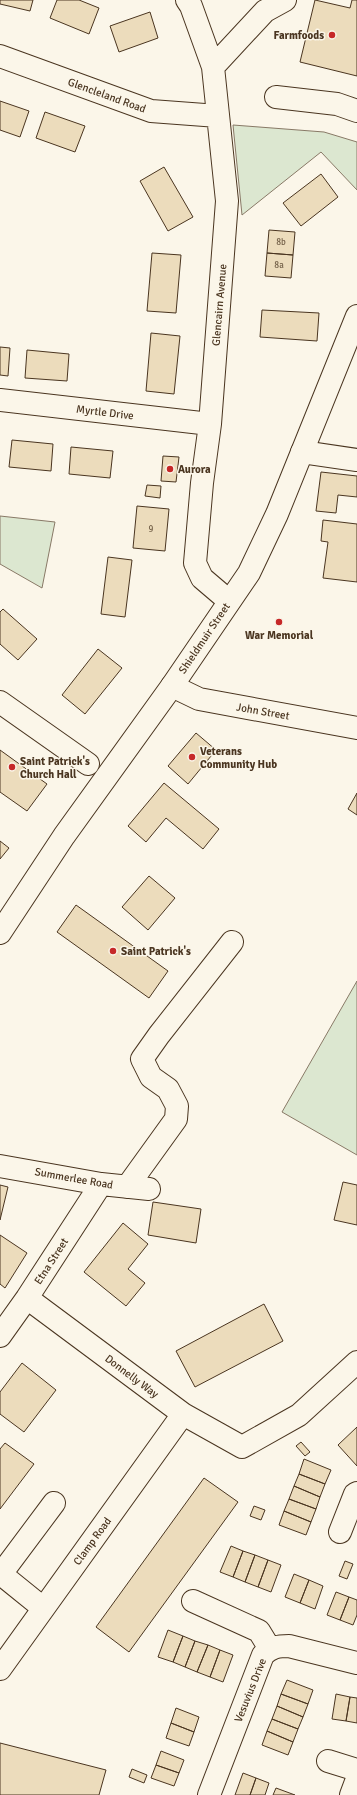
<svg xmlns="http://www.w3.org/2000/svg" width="357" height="1795" font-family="Signika,sans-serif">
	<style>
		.green { fill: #dce7d0; stroke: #887966 }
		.building { fill: #ecdcbc; stroke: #4a3520 }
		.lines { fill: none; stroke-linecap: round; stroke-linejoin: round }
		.minor-casing { stroke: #4a3520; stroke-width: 24 }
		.major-casing { stroke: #4a3520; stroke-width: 24 }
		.minor { stroke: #fbf6e9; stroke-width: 22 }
		.major { stroke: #fbf6e9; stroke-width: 22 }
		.poi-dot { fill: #c62828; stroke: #fbf6e9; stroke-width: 1.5 }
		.labels { text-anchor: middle; stroke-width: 3; stroke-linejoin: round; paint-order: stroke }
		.number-label { font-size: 9px; fill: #725f47 }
		.poi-label { font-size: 11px; font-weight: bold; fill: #4a3520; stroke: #fbf6e9; text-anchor: start }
		.street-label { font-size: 11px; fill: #4a3520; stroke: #fbf6e9 }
	</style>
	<rect width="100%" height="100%" fill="#fbf6e9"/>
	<!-- green -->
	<path class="green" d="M233,125l91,7 33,10v48l-36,-38 -79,63z
		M0,516l55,6 -13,66 -42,-24z
		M357,981v174l-75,-43z"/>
	<!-- building -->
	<path class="building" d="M0,0h33l-3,11 -30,-7z
		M57,0h22l20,8 -10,26 -39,-16z
		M315,0l35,8 2,-8h5v76l-57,-14z
		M150,12l8,26 -39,14 -9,-26z
		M0,101l29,10 -9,26 -20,-7z
		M45,112l40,14 -10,26 -39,-14z
		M164,167l29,50 -25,14 -28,-50z
		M321,174l17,23 -37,29 -18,-23z
		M269,230l26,2 -2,23 -26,-2z
		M152,253l29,2 -5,58 -29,-2z
		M267,253l26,2 -2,23 -26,-2z
		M262,310l57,3 -2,28 -57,-4z
		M151,333l29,3 -6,58 -28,-3z
		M0,347l10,1 -2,28 -8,-1z
		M27,350l42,4 -2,27 -42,-3z
		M12,440l41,4 -2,27 -42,-4z
		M71,447l42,4 -3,27 -41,-4z
		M163,456l16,1 -3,25 -15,-1z
		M321,472l36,4v21l-19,-2 -2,18 -20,-2z
		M147,485l14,1 -1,12 -15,-2z
		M137,506l32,3 -4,42 -32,-3z
		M323,520l34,4v58l-34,-4 5,-36 -7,-1z
		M108,557l24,3 -7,57 -24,-3z
		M3,609l34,30 -19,21 -18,-16v-32z
		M98,649l24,19 -37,46 -23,-19z
		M196,733l20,17 -28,34 -20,-18z
		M0,750l47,34 -20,27 -27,-19z
		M164,783l55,46 -16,20 -37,-31 -20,24 -18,-16z
		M357,793v22l-9,-6z
		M0,841l9,7 -9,11z
		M149,876l26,22 -27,32 -26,-23z
		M76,905l92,66 -19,27 -92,-66z
		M343,1182l14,3v40l-23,-5z
		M0,1185l8,2 -8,33z
		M153,1202l48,7 -5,34 -48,-8z
		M123,1223l25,21 -20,25 17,14 -19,23 -42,-34z
		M0,1235l27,18 -22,35 -5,-4z
		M264,1304l19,37 -88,46 -19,-36z
		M22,1363l34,27 -32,42 -24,-18v-22z
		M357,1427v39l-19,-21z
		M301,1442l9,10 -5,4 -9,-10z
		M5,1443l29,21 -34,45v-60z
		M304,1459l27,11 -6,14 -26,-10z
		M299,1474l26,10 -5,13 -26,-11z
		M204,1478l34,24 -109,150 -33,-25z
		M294,1486l26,11 -4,12 -27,-10z
		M289,1499l27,10 -5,13 -27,-11z
		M254,1506l11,4 -4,10 -11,-4z
		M284,1511l27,11 -5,13 -27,-10z
		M231,1546l12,5 -10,26 -13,-5z
		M243,1551l12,4 -10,27 -12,-5z
		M255,1555l13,5 -10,27 -13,-5z
		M268,1560l13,5 -10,27 -13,-5z
		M345,1561l8,3 -6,15 -8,-3z
		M294,1574l15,6 -9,23 -15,-6z
		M309,1580l14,6 -8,23 -15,-6z
		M336,1592l13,5 -9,23 -13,-5z
		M349,1597l8,3v15l-4,10 -13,-5z
		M168,1630l15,6 -10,26 -15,-5z
		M183,1636l12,5 -10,26 -12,-5z
		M195,1641l13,4 -11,27 -12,-5z
		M208,1645l12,5 -10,27 -13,-5z
		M220,1650l13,5 -10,27 -13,-5z
		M287,1680l26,10 -5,14 -27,-10z
		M281,1694l27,10 -5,13 -26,-11z
		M336,1694l14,3 -4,24 -14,-2z
		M350,1697l7,1v25l-11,-2z
		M277,1706l26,11 -5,12 -26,-10z
		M176,1708l23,9 -5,15 -23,-9z
		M272,1719l26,10 -5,13 -26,-11z
		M171,1723l23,9 -5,14 -23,-8z
		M267,1731l26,11 -5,13 -26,-10z
		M0,1743l106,27 -7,25h-99z
		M161,1751l23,9 -5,13 -23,-8z
		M156,1765l23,8 -5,13 -23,-8z
		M132,1769l15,6 -3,8 -15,-6z
		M243,1773l13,5 -6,17h-15z
		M256,1778l13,5 -4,12h-15z
		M276,1788l19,7h-22z"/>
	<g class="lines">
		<!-- minor casing -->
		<g class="minor-casing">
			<path id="minor" d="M187,0l4,6 22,61 14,134 -17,223 -8,59 -7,80 7,15 27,23
				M0,56l151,55 67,5
				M213,67l52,-56 20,-11
				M276,97l61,7 20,7
				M0,400l210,24
				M302,452l55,8
				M172,686l27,13 158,29
				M0,702l88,62
				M0,1166l101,18 48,5
				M127,1187l49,-68 1,-13 -9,-17 -17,-12 -9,-18 17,-24 73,-93
				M27,1298l156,116 59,33 57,-32 58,-53
				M0,1336l27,-38 74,-114
				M340,1532l15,-38 2,-1
				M193,1601l66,30 11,18
				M43,1608l-42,-34 53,-71
				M0,1669l183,-255
				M328,1761l29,9
				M209,1795l54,-140c8,-8 15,-9 26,-9l68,17
				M351,1795l6,-16"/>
		</g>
		<!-- major casing -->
		<g class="major-casing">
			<path id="major" d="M0,933l64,-97 108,-150 77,-113 28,-59 80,-198"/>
		</g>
		<!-- minor -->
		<use href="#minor" class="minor"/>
		<!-- major -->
		<use href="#major" class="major"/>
	</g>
	<!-- markers -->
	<g class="poi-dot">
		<circle cx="332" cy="35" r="4"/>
		<circle cx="170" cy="469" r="4"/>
		<circle cx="279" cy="622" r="4"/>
		<circle cx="192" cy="757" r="4"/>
		<circle cx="12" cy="767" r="4"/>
		<circle cx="113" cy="951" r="4"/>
	</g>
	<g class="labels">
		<!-- number labels -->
		<g class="number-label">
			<text x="281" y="245">8b</text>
			<text x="279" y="268">8a</text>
			<text x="151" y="532">9</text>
		</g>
		<!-- poi labels -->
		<g class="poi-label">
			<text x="324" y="39" text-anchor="end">Farmfoods</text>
			<text x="178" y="473">Aurora</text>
			<text x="279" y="639" text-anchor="middle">War Memorial</text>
			<text x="200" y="755">Veterans<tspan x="200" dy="13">Community Hub</tspan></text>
			<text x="20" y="765">Saint Patrick's<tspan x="20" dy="13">Church Hall</tspan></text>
			<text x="121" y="955">Saint Patrick's</text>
		</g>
		<!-- street labels -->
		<g class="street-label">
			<text transform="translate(107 95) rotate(20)" y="4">Glencleland Road</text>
			<text transform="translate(219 305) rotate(-85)" y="4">Glencairn Avenue</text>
			<text transform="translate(105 412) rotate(7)" y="4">Myrtle Drive</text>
			<text transform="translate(204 638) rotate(-56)" y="4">Shieldmuir Street</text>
			<text transform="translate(263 711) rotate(10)" y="4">John Street</text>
			<text transform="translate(74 1178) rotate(10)" y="4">Summerlee Road</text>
			<text transform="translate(51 1261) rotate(-57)" y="4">Etna Street</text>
			<text transform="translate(132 1376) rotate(37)" y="4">Donnelly Way</text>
			<text transform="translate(92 1541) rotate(-54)" y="4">Clamp Road</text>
			<text transform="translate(250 1690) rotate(-68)" y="4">Vesuvius Drive</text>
		</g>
	</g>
</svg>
